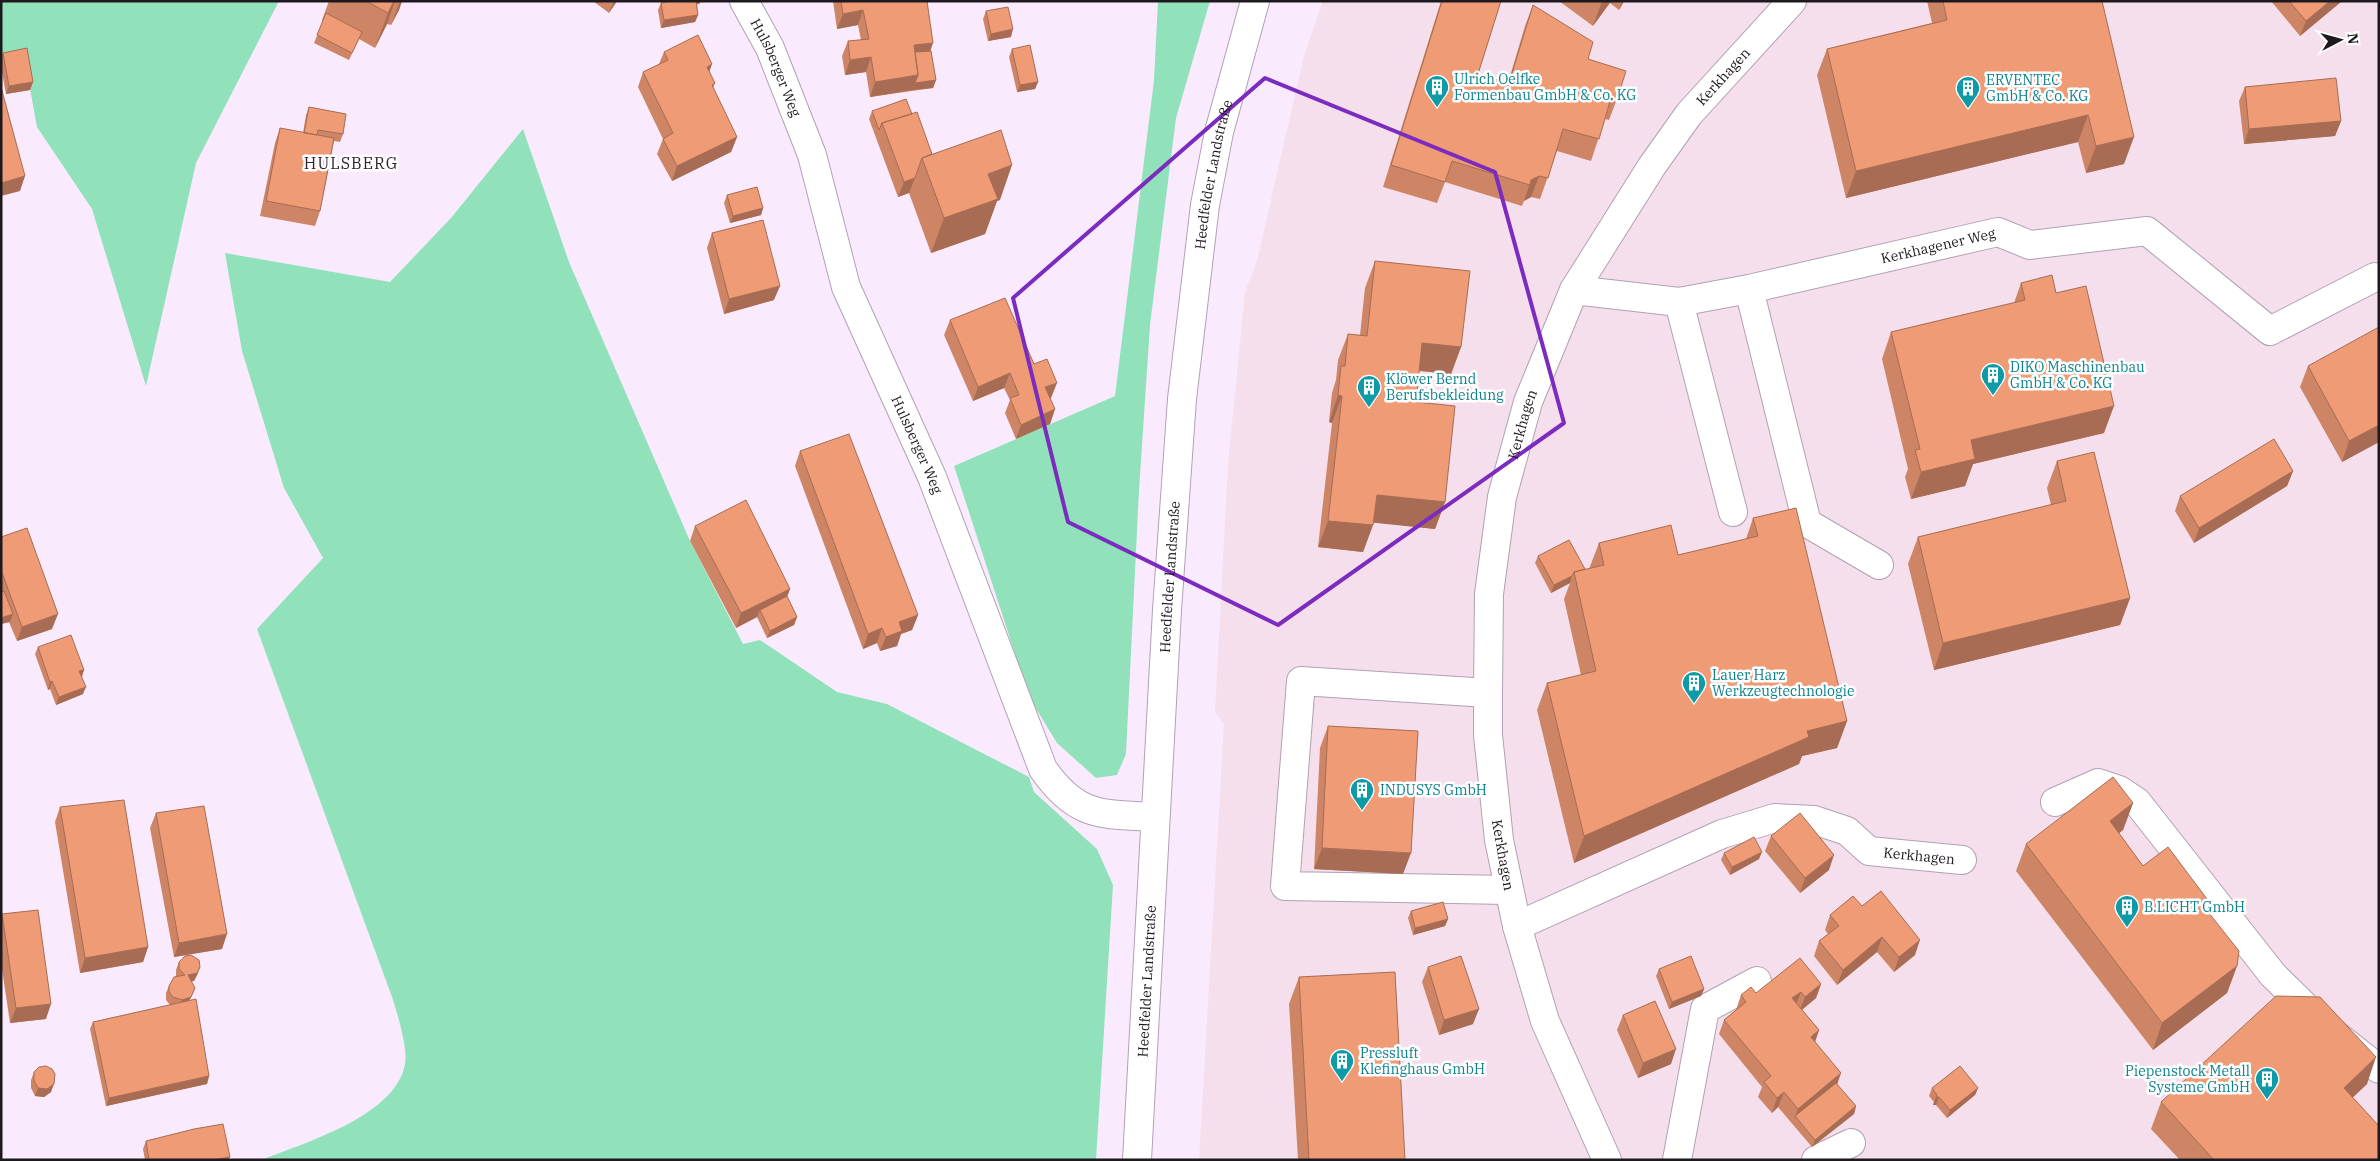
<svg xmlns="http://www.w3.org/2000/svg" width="2380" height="1161" font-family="'IBM Plex Serif',serif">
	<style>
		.industrial { fill: #f5dfec }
		.green { fill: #91e2bb }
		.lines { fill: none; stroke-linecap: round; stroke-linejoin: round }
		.minor-casing { stroke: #b0a1b3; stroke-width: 30 }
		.major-casing { stroke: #b0a1b3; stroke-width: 30 }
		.minor { stroke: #fff; stroke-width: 28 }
		.major { stroke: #fff; stroke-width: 28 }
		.wall { fill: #cd8565 }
		.shaded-wall { fill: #a76c53 }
		.building { fill: #ee9b76; stroke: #a76c53 }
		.marked { fill: none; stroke: #7b2cbf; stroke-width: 4; stroke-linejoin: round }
		.labels { text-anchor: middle; stroke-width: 5; stroke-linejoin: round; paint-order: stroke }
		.street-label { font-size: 14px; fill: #1e181f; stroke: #fff }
		.culture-label { font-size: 14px; fill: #0d838f; stroke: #fff; text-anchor: start }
		.quarter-label { font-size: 16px; letter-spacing: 1px; fill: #302433; stroke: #fff }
	</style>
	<rect width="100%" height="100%" fill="#faeafd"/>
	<!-- industrial -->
	<path class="industrial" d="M1323,1h1056v1159h-1180l25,-436 -9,-12 13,-248 17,-172 12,-31 47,-205z"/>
	<!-- green -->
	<path class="green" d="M1,1h278l-83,162 -50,223 -54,-177 -55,-82 -13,-71 -23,4z
		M1158,1h52l-34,117 -26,207 -11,165 -13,264 -9,21 -21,3 -39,-35 -28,-46 -75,-231 161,-70 39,-316z
		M523,129l46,133 121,279 53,103 17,-4 77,52 50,12 142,73 5,15 63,57 16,36 -17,275h-835c43,-17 135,-44 144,-96 3,-16 -8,-52 -13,-67l-135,-368 66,-71 -39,-70 -42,-137 -17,-98 165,29 61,-64z"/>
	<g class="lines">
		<!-- minor casing -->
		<g class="minor-casing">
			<g id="minor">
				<path id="s1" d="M744,1l26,47 42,107 34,132 86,190 111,292c34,49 59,45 112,48"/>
				<path d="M1749,289l58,234 72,42"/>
				<path id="s2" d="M1574,290l105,12 70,-13 249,-57 32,13 117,-14 123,100 105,-54"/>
				<path d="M1679,302l54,210"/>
				<path d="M1488,693l-187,-12 -16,205 224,4"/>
				<path d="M2055,802l43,-19 21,7 18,12 136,173 53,52 53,42"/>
				<path id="s3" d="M1517,926l205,-92 53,-16 39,2 33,11 22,20 93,9"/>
				<path id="s4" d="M1607,1160l-62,-139 -28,-95 -18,-86 -11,-105v-42l1,-99 13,-97 26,-95 46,-112 78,-124 37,-52 103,-113"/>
				<path d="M1677,1160l28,-151 52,-28"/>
				<path d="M1816,1160l35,-17"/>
			</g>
		</g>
		<!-- major casing -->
		<g class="major-casing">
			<g id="major">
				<path id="s5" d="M1137,1160l30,-550 15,-211 23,-194 14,-73 36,-131"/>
			</g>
		</g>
		<!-- minor -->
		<use href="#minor" class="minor"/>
		<!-- major -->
		<use href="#major" class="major"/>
	</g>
	<!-- wall -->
	<path class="wall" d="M329,1h73l-3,9 -8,15 -4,-1 -12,24 -16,-9 -10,21 -35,-17 9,-22 -1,-1z
		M593,1h24l-8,12z
		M665,1h36l-2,3h-2l1,11 -3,7 -34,6 -3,-18 3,-7 4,-1z
		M833,1h94l4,50 5,29 -3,8 -63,9 -4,-25 -21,3 -3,-19 6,-15 13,-1 -3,-15 -21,4z
		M1441,1h60l-23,73 30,9 17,-57 8,-21 55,54 29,40 -8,21 -4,-1 -14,42 -34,-10 -17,48 -9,-2 -7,4 -2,5 -77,-24 -8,21 -54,-16z
		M1559,1h65l-5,9 -9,-7 -17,23z
		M1927,1h175l22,163 -38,9 -8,-31 -232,56 -29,-123 10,-26 105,-26z
		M2271,1h71l-42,35z
		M986,11l25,26 -23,4 -5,-22z
		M1012,49l26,33 -3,7 -18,3 -8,-35z
		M664,52l51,31 -2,5 24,49 -6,15 -59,29 -15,-27 6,-15 -25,-52 5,-15 16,-8z
		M3,53l30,29 -3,8 -24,4 -5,-27v-10z
		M2245,87l96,34 -6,15 -91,8 -5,-43z
		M309,107l34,27 -3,8 -6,-1 -14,70 -5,15 -55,-10 15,-73 5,-15 23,5 3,-18z
		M872,111l40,3 20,40 68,46 -3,1 -12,33 -54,19 -22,-60 -11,4 -29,-78z
		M727,195l36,13 -2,7 -31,8 -6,-20z
		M712,233l62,67 -50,14 -17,-66z
		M1375,261l86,86 -10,27 -32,-3 -3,31 29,100 -10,27 -61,-7 -11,30 -45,-5 14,-124 -3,-1 3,-29 4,-13 2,-20 10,-26 12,1 5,-47z
		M2021,283l35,10 48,140 -131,31 -8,22 -54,13 -6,-22 3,-8 -26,-110 9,-27 123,-29z
		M950,320l84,44 17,34h-1l5,11 -5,15 -34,15 -11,-26 5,-13 -6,-12 -31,13 -29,-66z
		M2308,366l71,76 -37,20 -42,-75z
		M800,451l118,164 -6,15 -11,4 -4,12 -17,5 -3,-8 -14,6 -68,-183z
		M2057,461l73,137 -10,27 -186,45 -26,-106 10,-27 133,-32 -4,-17z
		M2293,471l-6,15 -93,57 -19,-32 5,-15z
		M1753,518l94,203 -10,27 -35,8 -3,8 -225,99 -37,-153 10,-27 34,-8 -17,-76 6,-16 -19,10 -16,-30 3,-7 47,14 4,-1 10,-26 79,12 68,-16z
		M695,526l95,63 -3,8 10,20 -3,8 -27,13 -10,-21 -21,11 -46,-87z
		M1,537l51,92 -35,12 -8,-19 -8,2z
		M38,647l46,23 -2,7 1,17 -27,11 -6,-16 -2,1 -13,-36z
		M1328,726l75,148 -89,-5 6,-121z
		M2133,803l-10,27 -4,3 24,33 61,41 33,59 -10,27 -74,57 -137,-179 10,-27z
		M60,807l88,140 -5,15 -63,11 -25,-151z
		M156,813l66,136 -48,8 -24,-129z
		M1771,836l58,34 -29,23 -35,-42z
		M1724,853l35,6 -29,16 -9,-15z
		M1862,906l53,49 -21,17 -17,-20 -40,33 -23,-29 5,-15 9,-7 -3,-4 5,-15z
		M1411,911l37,8 -3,7 -32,9 -5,-17z
		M2,914l44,105 -36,4 -9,-61z
		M179,962l21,5 -3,8 -3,6h-3l-1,20 19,75 -2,8 -101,22 -16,-77 3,-7 77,-17 -4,-5v-7l3,-7 7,-10v-6z
		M1428,967l45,57 -34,11 -17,-53z
		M1659,969l45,20 -3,7 -32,13 -13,-33z
		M1299,977l106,183h-107l-9,-156z
		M1821,984l-5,14 -14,12 17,20 -4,11 22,44 19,21 -2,8 -42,33 -34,-40 -6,6 -14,-16 4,-10 -43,-53 5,-14 12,-10 5,-15z
		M1623,1015l48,49 -33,14 -21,-48z
		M34,1072l17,20 -7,5 -9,-1 -4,-8v-8z
		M2367,1084l-15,14 27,62h-199l-29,-31 10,-27z
		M1932,1088h46l-3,7 -28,23 -11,-13h-3l1,-3 -5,-6z
		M146,1141l84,16 -2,3h-83l-2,-11z"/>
	<!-- shaded-wall -->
	<path class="shaded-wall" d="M394,1h1l-8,23 -12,24 13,-35z
		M400,1h2l-3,9 -8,15z
		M614,1h3l-8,12z
		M694,1h7l-2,3 -6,1z
		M1602,1h9l-18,25z
		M1622,1h2l-5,9z
		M2330,1h12l-42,35 6,-15z
		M863,10l-5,15 -21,4 6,-15z
		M698,15l-3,7 -34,6 3,-8z
		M1013,29l-2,8 -23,4 3,-7z
		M933,43l-5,15 -16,2 2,-15z
		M871,57l-5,15 -21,3 5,-15z
		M712,64l-5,15v-12z
		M918,75l-6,15 -42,7 5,-15z
		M936,80l-3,8 -21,2 3,-7z
		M33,82l-3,8 -24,4 3,-8z
		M1038,82l-3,7 -18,3 3,-7z
		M2088,115l-10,27 -232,56 10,-27z
		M2341,121l-6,15 -91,8 5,-15z
		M737,137l-6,15 -59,29 5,-15z
		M2134,137l-10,27 -38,9 10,-27z
		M1012,165l-12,35 -3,1 -12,33 -54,19 13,-35 44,-44z
		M25,176l-5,15 -19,5v-13z
		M1539,176l-8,21 -7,4 7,-21z
		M915,178l-6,15 -11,4 6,-15z
		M763,208l-2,7 -31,8 3,-7z
		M780,286l-6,14 -50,14 5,-15z
		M1422,343l39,4 -10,27 -38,-4z
		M1010,373l-6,15 -31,13 5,-14z
		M1057,383l-6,15 -11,4 5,-15z
		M1338,395l4,1 -10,27 -3,-1z
		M2114,406l-10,27 -131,31 -8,22 -54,13 10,-27 50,-32z
		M1055,409l-5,15 -34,15 5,-14z
		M2379,425v17l-37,20 7,-21z
		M2293,471l-6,15 -93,57 5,-15z
		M1377,495l68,7 -10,27 -68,-7z
		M1328,521l45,4 -10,27 -45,-5z
		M1572,576l-2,7 -19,10 3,-8z
		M790,589l-6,15 -24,6 -3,7 -21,11 5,-15z
		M2130,598l-10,27 -186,45 9,-27z
		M13,614l-3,8 -9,2v-6z
		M58,614l-6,15 -35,12 5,-14z
		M918,615l-6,15 -11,4 -4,12 -17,5 6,-14 13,-15z
		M797,617l-3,8 -27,13 3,-7z
		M882,628l-5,15 -14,6 5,-15z
		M84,670l-3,8 -2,-7z
		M52,681l-2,8 -2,1 2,-8z
		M86,687l-3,7 -27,11 3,-8z
		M1847,721l-10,27 -35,8 -3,8 -225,99 10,-27 223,-105z
		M2133,803l-10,27 -23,18 10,-27z
		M1322,848l89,5 -8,21 -89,-5z
		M1762,852l-3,7 -29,16 2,-8z
		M1834,855l-5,15 -29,23 5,-15z
		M2207,899l-10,27 4,-23z
		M1448,919l-3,7 -32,9 2,-7z
		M227,934l-5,15 -48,8 5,-14z
		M1882,937l-5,15 -40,33 6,-15z
		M1920,940l-5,15 -21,17 5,-15z
		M148,947l-5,15 -63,11 5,-15z
		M2237,966l-10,27 -74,57 9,-27z
		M200,967l-3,8 -3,6 -9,2 3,-8z
		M1821,984l-5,14 -17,14 6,-15z
		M195,988l-7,16 -9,4 3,-8z
		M1704,989l-3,7 -32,13 3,-7z
		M1801,992l-6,15 -3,-9z
		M51,1004l-5,15 -36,4 6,-15z
		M1479,1009l-6,15 -34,11 5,-15z
		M1819,1030l-5,15 -3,-8z
		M1676,1049l-5,15 -33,14 5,-15z
		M2376,1057l-9,27 -33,31 10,-27z
		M1841,1073l-5,15 -41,28 3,-7z
		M209,1076l-2,8 -101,22 3,-8z
		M54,1084l-3,8 -7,5 -9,-1 3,-8z
		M1978,1088l-3,7 -28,23 3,-8z
		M1784,1092l-6,15 -6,6 5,-15z
		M1936,1097h3l-3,8h-3z
		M1856,1106l-2,8 -42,33 3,-7z
		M230,1157l-2,3h-15z"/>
	<!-- building -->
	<path class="building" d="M366,1h28l-6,12z
		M669,1h27l2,14 -34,5 -3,-17z
		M841,1h86l6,42 -19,2 4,30 -43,7 -4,-25 -21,3 -2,-19 21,-2 -6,-29 -20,4z
		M1442,1h59l-23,73 31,9 24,-78 60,37 -5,17 38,12 -9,28 -6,-1 -12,41 -36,-10 -15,49 -9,-2 -8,4 -1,5 -78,-24 -7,21 -54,-17z
		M1943,1h159l32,136 -38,9 -8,-31 -232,56 -29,-122 120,-29z
		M2289,1h41l-24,20z
		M1008,7l5,22 -22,5 -5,-23z
		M326,13l36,19 -10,21 -35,-18z
		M698,35l14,29 -5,3 8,16 -3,2 25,52 -60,29 -14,-27 10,-6 -30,-61 25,-12 -4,-8z
		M1030,45l8,37 -18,3 -8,-36z
		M27,48l6,34 -24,4 -6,-33z
		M931,51l5,29 -21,3 3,-8 -3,-23z
		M2336,78l5,43 -92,8 -4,-42z
		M1,87l24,89 -24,7z
		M906,99l6,15 -30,9 -3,7 -7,-19z
		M309,107l37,7 -3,20 -25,-4 -1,5 -13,-2z
		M917,112l15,42 -10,4 -7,20 -11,4 -22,-59z
		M280,128l54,10 -14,73 -54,-10z
		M1001,130l11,35 -24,9 10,25 -54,19 -22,-60z
		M757,187l6,21 -30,8 -6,-21z
		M763,220l17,66 -51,13 -17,-66z
		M1375,261l95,10 -9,76 -39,-4 -6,59 39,4 -10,96 -68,-7 -4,30 -45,-4 14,-125 -4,-1 3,-29h4l3,-32 19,2z
		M2052,275l4,18 30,-7 28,120 -143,34 4,19 -54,13 -6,-22 5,-1 -29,-117 134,-32 -4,-17z
		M1005,298l29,66 13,-5 10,24 -12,4 10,22 -34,16 -11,-27 9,-3 -9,-22 -32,14 -28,-67z
		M2379,327v98l-30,16 -41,-75z
		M849,434l69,181 -19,7 3,9 -16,6 -4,-9 -14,6 -68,-183z
		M2274,439l19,32 -94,57 -19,-32z
		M2094,452l36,146 -187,45 -25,-106 148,-36 -9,-40z
		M746,500l44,89 -49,24 -46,-87z
		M1796,508l51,213 -40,10 2,6 -225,99 -37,-153 49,-12 -22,-99 30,-7 -5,-22 72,-18 7,30 80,-19 -5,-18z
		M27,528l31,86 -36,13 -21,-57v-33z
		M1569,540l16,29 -11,3 -2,4 -18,9 -16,-29z
		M4,591l9,23 -12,4v-26z
		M787,596l10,21 -27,14 -10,-21z
		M71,635l13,35 -5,1 7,16 -27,10 -7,-16 -2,1 -12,-35z
		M1328,726l90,5 -7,122 -89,-5z
		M2113,777l20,26 -23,18 33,45 25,-19 39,52 -6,4 38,48 -2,15 -75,57 -136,-179z
		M124,800l24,147 -63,11 -25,-151z
		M204,806l23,128 -48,9 -23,-130z
		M1800,813l34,42 -29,23 -34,-42z
		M1754,837l8,15 -30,15 -8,-14z
		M1881,891l39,49 -21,17 -17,-20 -39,33 -24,-29 20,-15 -9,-11 23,-19 9,10z
		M1443,902l5,17 -33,9 -4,-17z
		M38,910l13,94 -35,4 -14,-94z
		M191,955l8,5 1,7 -3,6 -9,2 7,13 -4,9 -9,3 -9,-3 -4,-5v-6l5,-9 11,-2 -6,-6v-7l6,-6z
		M1461,956l18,53 -35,11 -16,-53z
		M1691,956l13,33 -32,13 -13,-33z
		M1800,958l21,26 -16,13 -4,-5 -9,6 27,32 -8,7 30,36 -43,36 -14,-17 -7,6 -13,-16 7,-6 -47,-56 22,-18 -5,-7 10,-8 5,6z
		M1395,972l10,188h-96l-10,-183z
		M2276,996l44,1 56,60 -32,31 35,38v34h-165l-53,-58z
		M196,999l13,77 -100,22 -16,-76z
		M1655,1001l21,48 -33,14 -20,-48z
		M46,1066l6,3 3,5 -1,10 -7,5 -9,-1 -4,-7v-9l5,-5z
		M1960,1066l18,22 -28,22 -11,-13h-3l1,-2 -5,-7z
		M1836,1083l20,23 -41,34 -20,-24z
		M223,1124l7,33 -17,3h-64l-3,-19 48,-12z"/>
	<!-- marked area -->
	<path class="marked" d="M1265,78l230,94 69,251 -286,202 -210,-103 -55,-224z"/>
	<!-- icons -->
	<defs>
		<g id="building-pin" transform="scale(1.25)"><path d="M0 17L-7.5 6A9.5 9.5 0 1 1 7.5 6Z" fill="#0f9aa8" stroke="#fff"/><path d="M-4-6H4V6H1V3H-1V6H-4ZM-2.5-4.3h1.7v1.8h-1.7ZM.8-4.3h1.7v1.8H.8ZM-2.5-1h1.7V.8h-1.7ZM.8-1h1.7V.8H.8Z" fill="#fff"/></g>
	</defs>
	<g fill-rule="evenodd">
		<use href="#building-pin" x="1437" y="87"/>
		<use href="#building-pin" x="1968" y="88"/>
		<use href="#building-pin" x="1993" y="375"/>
		<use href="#building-pin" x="1369" y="387"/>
		<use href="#building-pin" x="1694" y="683"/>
		<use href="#building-pin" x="1362" y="790"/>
		<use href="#building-pin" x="2127" y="907"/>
		<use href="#building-pin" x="1342" y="1061"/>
		<use href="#building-pin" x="2267" y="1079"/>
	</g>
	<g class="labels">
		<!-- street labels -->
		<g class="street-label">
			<text dy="5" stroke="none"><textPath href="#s1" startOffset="74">Hulsberger Weg</textPath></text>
			<text dy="5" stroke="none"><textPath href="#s4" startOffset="1164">Kerkhagen</textPath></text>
			<text dy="5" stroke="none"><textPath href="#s5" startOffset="989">Heedfelder Landstraße</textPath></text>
			<text dy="5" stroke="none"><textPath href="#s2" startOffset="371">Kerkhagener Weg</textPath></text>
			<text dy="5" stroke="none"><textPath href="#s4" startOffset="759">Kerkhagen</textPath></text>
			<text dy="5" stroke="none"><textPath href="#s1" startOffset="478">Hulsberger Weg</textPath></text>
			<text dy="5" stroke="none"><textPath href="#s5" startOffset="584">Heedfelder Landstraße</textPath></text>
			<text transform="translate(1503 855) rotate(80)" y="5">Kerkhagen</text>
			<text dy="5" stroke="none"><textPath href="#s3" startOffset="434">Kerkhagen</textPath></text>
			<text dy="5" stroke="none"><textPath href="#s5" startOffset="179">Heedfelder Landstraße</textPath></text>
		</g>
		<!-- culture labels -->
		<g class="culture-label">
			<text x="1454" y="84">Ulrich Oelfke<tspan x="1454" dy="16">Formenbau GmbH &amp; Co. KG</tspan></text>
			<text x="1986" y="85">ERVENTEC<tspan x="1986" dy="16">GmbH &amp; Co. KG</tspan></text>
			<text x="2010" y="372">DIKO Maschinenbau<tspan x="2010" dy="16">GmbH &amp; Co. KG</tspan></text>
			<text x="1386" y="384">Klöwer Bernd<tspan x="1386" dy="16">Berufsbekleidung</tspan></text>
			<text x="1712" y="680">Lauer Harz<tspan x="1712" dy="16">Werkzeugtechnologie</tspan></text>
			<text x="1380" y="795">INDUSYS GmbH</text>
			<text x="2144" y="912">B.LICHT GmbH</text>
			<text x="1360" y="1058">Pressluft<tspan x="1360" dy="16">Klefinghaus GmbH</tspan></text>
			<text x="2250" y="1076" text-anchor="end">Piepenstock Metall<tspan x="2250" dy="16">Systeme GmbH</tspan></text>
		</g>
		<!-- quarter labels -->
		<g class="quarter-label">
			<text x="351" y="169">HULSBERG</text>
		</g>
	</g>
	<!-- border -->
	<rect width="2380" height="1161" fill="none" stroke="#1e181f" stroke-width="5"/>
	<!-- north arrow -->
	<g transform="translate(2340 40) rotate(84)" stroke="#ffffff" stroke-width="4" paint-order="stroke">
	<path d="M0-4L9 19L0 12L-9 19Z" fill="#1e181f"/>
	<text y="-8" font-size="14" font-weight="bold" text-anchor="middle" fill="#1e181f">N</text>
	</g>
</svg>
